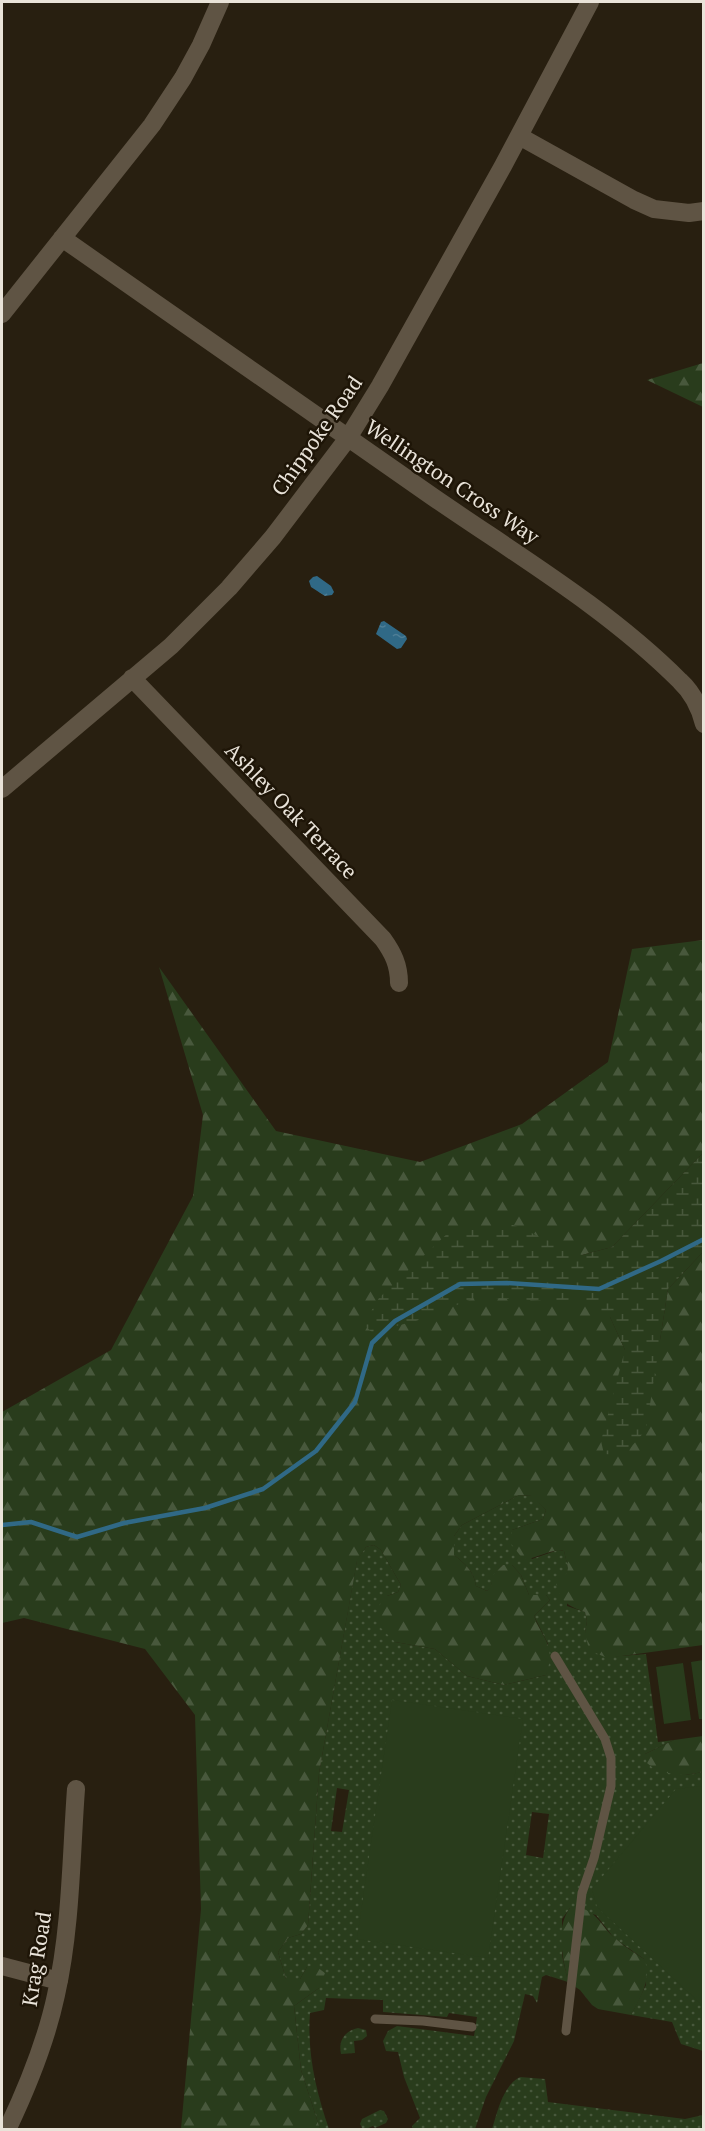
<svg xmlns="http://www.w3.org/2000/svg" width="705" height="2131" font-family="'PT Serif',serif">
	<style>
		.grass { fill: url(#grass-dots); fill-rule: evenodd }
		.forest { fill: url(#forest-firs) }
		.wetland { fill: url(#wetland-marsh) }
		.garden { fill: #293c1c }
		.water { fill: url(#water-ripples) }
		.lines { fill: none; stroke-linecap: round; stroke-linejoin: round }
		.stream { stroke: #306986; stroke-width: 4.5 }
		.lane { stroke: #5f5444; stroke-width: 9 }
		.street { stroke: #5f5444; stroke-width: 18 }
		.labels { text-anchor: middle; stroke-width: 5; stroke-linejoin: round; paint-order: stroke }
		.street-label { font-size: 21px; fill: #e9e3d9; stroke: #1e1507 }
	</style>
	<defs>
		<pattern id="grass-dots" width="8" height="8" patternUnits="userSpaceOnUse" patternTransform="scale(1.5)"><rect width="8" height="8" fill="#293c1c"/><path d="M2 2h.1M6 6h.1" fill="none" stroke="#48583c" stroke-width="1.8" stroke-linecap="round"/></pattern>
		<pattern id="forest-firs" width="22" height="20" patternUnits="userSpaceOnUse" patternTransform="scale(1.5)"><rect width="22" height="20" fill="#293c1c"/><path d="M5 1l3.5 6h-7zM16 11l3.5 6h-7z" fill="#48583c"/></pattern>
		<pattern id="wetland-marsh" width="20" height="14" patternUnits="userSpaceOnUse" patternTransform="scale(1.5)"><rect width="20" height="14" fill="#293c1c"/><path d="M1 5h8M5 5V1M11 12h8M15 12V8" fill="none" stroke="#48583c"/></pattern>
		<pattern id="water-ripples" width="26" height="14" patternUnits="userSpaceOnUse" patternTransform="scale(1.5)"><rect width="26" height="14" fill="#306986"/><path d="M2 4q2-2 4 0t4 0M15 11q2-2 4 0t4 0" fill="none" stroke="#4e7e96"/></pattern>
	</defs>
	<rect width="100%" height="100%" fill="#281f10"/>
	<!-- grass -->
	<path class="grass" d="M519,1495l14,1 13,14 -3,9 -31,11 20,29 26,-9 6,1 4,16 -1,39 18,6 2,9 -2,11 22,25 39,-3 12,88 16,-2 -29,14 40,21 18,-3v279l-22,-7 -9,-22 -41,-7 15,-30 -2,-26 -30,-21 -18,-23 -26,-7 -8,11v36l6,27 -22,-7 -4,2 -5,26 -4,-7 -8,-2 -11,47 -28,56 -11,32h-62l-1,-3 8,-8 -16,-41 -6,-25 -12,-1 -3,-10 5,-10 9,-5 77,10 3,-19 -28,-4 -2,4 -64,-5v-12l-57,-2 -2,12 -14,3c-3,40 6,78 19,116h-9l-19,-59 -7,-64 25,-18 -12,-21 -7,12h-14l-8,-27 10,-14 13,-4 7,-9 11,-152 38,-213 9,-13 8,-2 7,5 20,35 -3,7 -11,4 8,46 40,7 32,27 37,9 42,-10 2,-31 -14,-28 16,-16 -4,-5h-17l-8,-20 -9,-10h-9l-10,11 -2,11 -4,4 -11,-5c-2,-15 -11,-22 -22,-31v-19l8,-11zM337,1788l12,2 -7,42 -11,-1zM532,1812l17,2 -6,44 -17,-3z
		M358,2028l8,2 1,6 -5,4 -8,1 1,12 -14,1c-3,-14 4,-23 17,-26z
		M520,2077l25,2 3,23 137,17 18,-4v14h-211c5,-16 11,-44 28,-52z
		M380,2110l4,1 4,8 -2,4 -11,5 -2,-2 -7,3 -4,-1 -2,-4 2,-5z"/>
	<!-- forest -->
	<path class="forest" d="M703,363v44l-56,-27z
		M703,940v213l-91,94 -30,8 43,95 35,-10 8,-51 35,-37v393l-96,13 -18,-8 -4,-18 2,-11 -2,-9c-17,-6 -26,-11 -29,-30l11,-9 1,-5 -4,-17c-13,-3 -26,8 -41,8l-11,-14v-15l31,-11 3,-9 -14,-14 -13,-1 -57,30 -8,11v19c11,9 20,16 22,31l11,5 4,-5 1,-10 11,-11h9l9,10 8,20h17l4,5 -16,16c10,25 22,30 12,59l-42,10 -37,-9 -32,-27 -40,-7 -17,-17 -1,-17 10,-12 11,-4 3,-7 -20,-35 -7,-5 -8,2 -9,14 -38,212 -11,152 -7,9 -13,4 -10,14 8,27h14l7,-12 7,-2 11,8 -6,15 -25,18 7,64 19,59h-139l20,-220 -6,-194 -50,-66 -121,-31 -22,5v-211l109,-62 82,-154 10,-81 -44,-148 117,164 144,31 102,-38 86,-62 24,-113z
		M703,1736v36l-18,3 -27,-3 -11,-9 -2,-9 29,-14z
		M570,1908c27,-2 29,18 46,31 9,8 19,14 28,20 9,19 -4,39 -13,56l-33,-6 -6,-4 -12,-15 -12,-8c-5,-24 -13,-54 2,-74z"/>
	<!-- wetland -->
	<path class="wetland" d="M703,1153v99l-35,37 -22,141 -22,25 -20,-1 -3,-13 24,-91 -15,-33 -28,-14 -105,-6 -61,24 -44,11 -9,-7 16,-27 70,-66 64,-7 69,30 30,-8z"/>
	<!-- garden -->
	<path class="garden" d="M703,1660v59h-4l-8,-57z
		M683,1663l8,57 -27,4 -8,-57z
		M392,1700l131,19 -35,239 -131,-19z
		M703,1786h1l-1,220 -106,-99 -5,-18 84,-100z"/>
	<!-- water -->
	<path class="water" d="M317,576l14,10 3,6 -2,3 -7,1 -14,-9 -2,-6 4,-4z
		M384,621l22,15 1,3 -6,9 -4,1 -21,-15 5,-12z"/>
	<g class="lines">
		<!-- stream -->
		<path class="stream" d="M2,1525l29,-3 46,15 47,-14 81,-15 58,-19 53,-38 39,-49 17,-59 23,-22 65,-37 47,-1 92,6 62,-28 43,-22"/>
		<!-- lane -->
		<path class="lane" d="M555,1656l50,83 6,19v28l-17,72 -12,35 -16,138
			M375,2019l48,2 49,6"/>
		<!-- street -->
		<path class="street" d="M519,136l115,64 20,9 35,4 15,-2
			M62,238c124,86 247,173 371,259 84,58 174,111 247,184 12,11 20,27 24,43
			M2,314l150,-189 31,-47 18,-33 19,-43
			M132,678l251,261c10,14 16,26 16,44
			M2,789l169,-143 58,-58 44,-51 75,-99 32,-52 123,-220 87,-164
			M2,1966l57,15
			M7,2130c21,-44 39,-88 49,-135 15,-67 15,-138 20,-206"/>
	</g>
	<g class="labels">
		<!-- street labels -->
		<g class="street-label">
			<text transform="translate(317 436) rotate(-55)" y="7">Chippoke Road</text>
			<text transform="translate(452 482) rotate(34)" y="7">Wellington Cross Way</text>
			<text transform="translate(291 811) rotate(46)" y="7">Ashley Oak Terrace</text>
			<text transform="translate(37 1959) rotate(-81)" y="7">Krag Road</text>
		</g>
	</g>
	<!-- border -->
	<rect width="705" height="2131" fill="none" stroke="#e9e3d9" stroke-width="6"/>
</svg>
